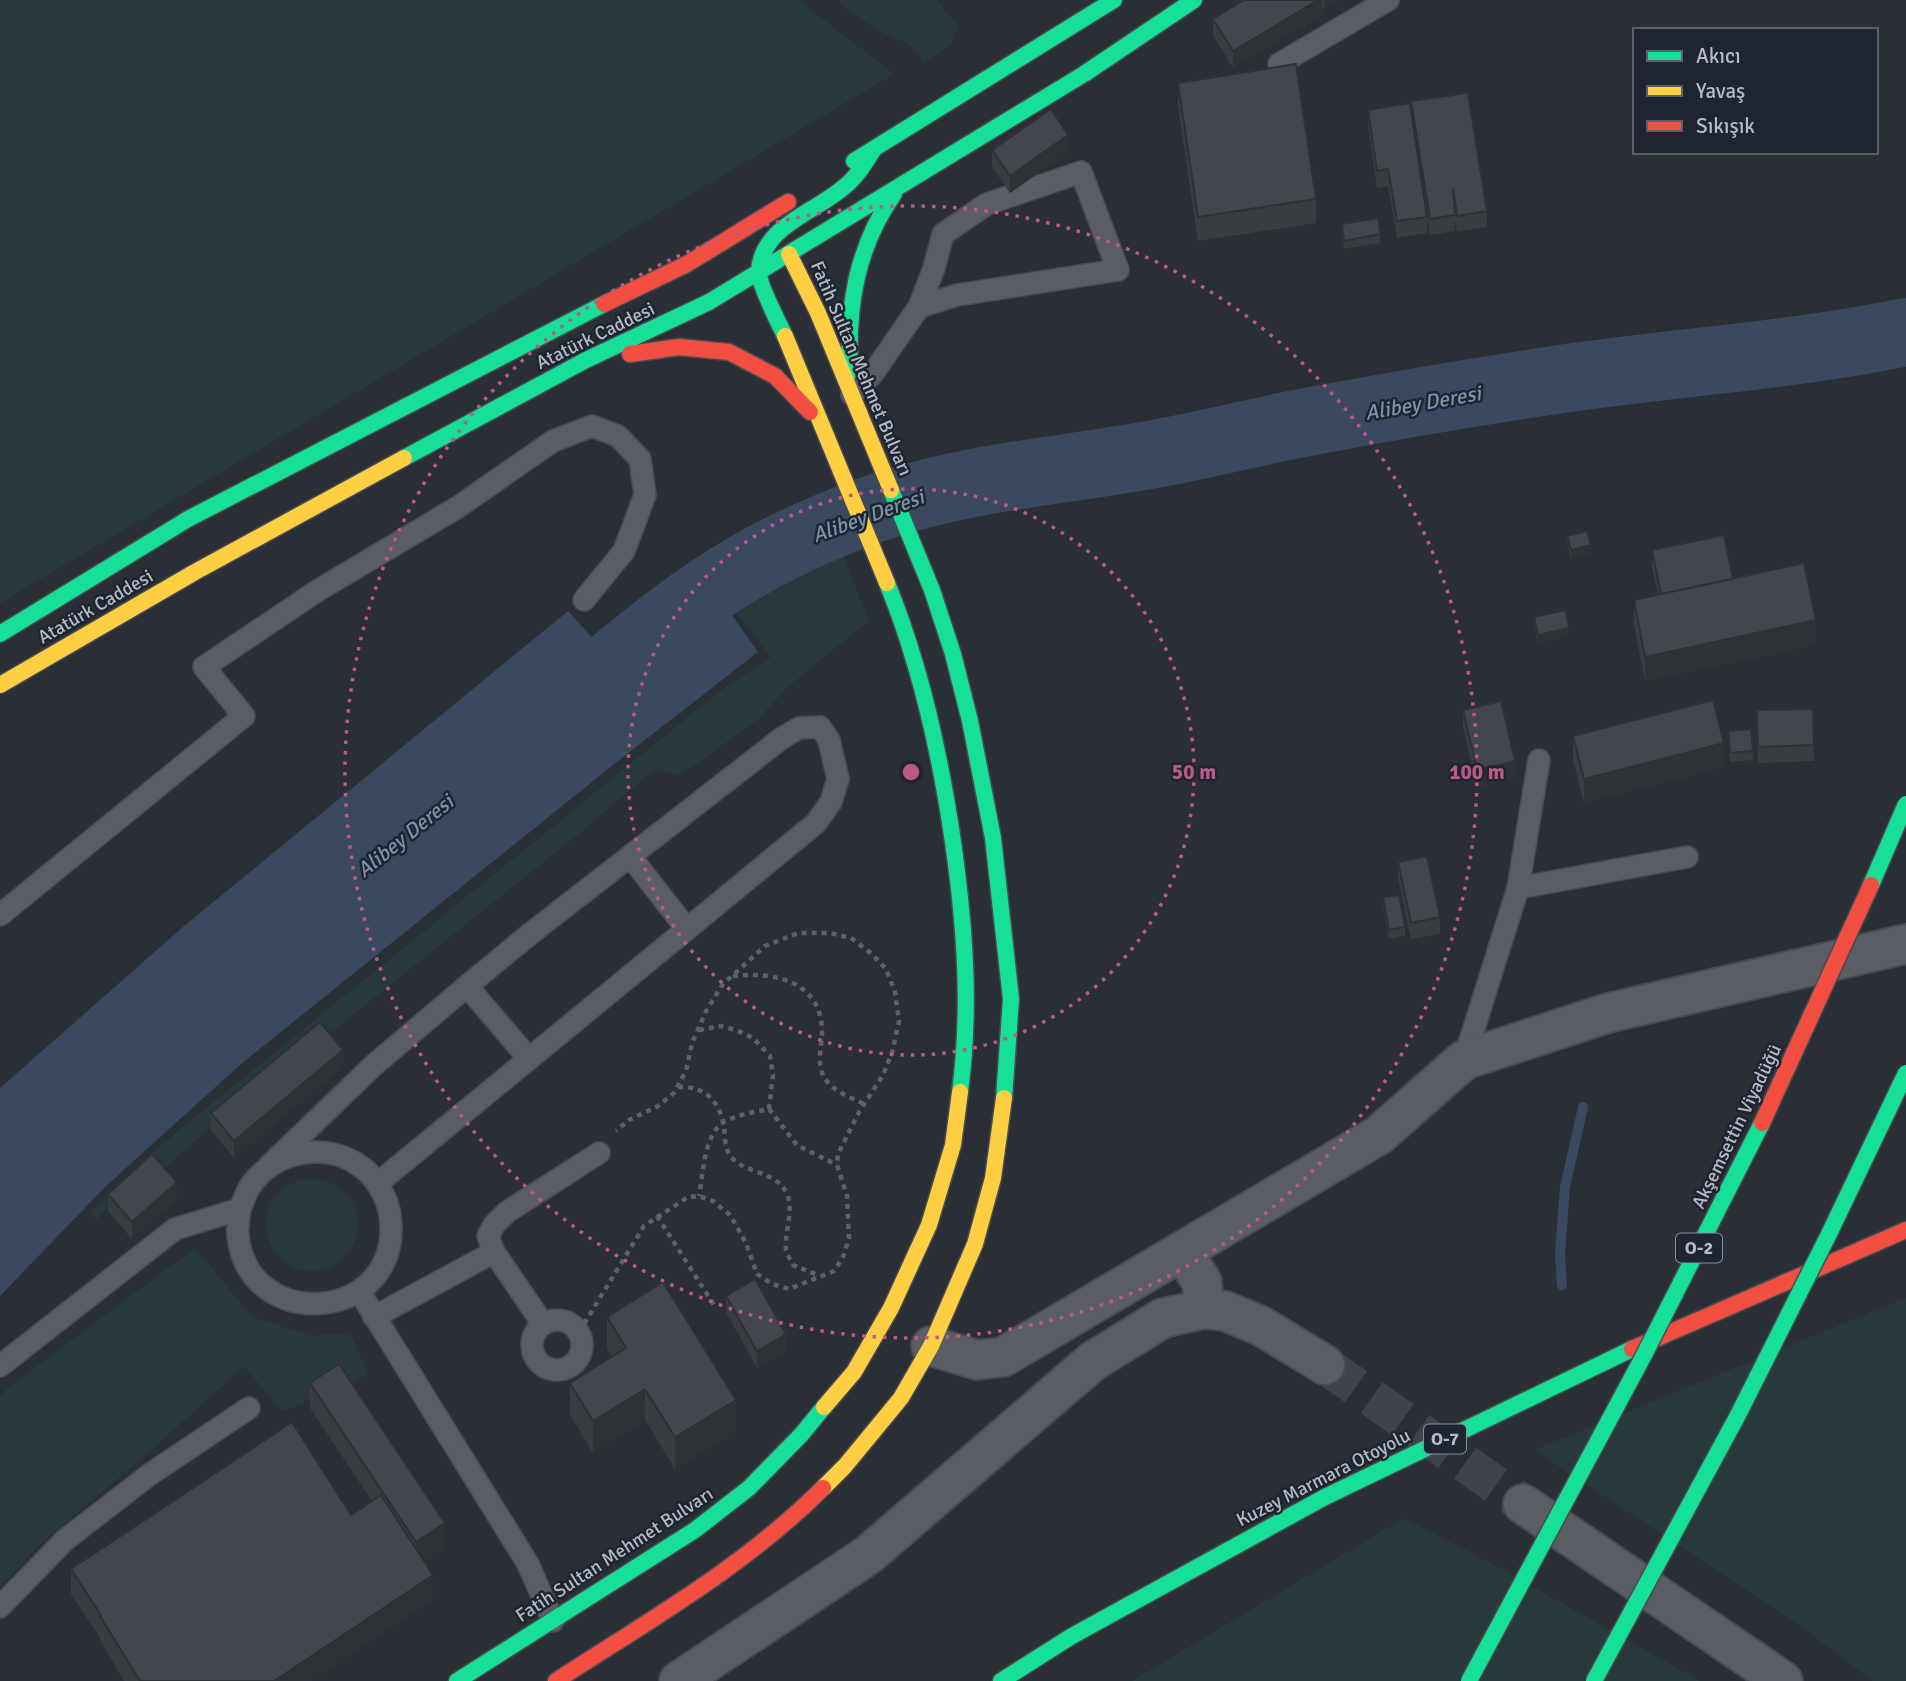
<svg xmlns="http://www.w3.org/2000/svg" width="1906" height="1681" font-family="Signika,sans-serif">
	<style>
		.green { fill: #27393b }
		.water { fill: #3a495f }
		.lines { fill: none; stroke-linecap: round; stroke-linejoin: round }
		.stream { stroke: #3a495f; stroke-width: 10 }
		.river { stroke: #3a495f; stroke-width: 68 }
		.street-tunnel { stroke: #3f444c; stroke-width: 38; stroke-dasharray: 38 19; stroke-linecap: butt }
		.lane-casing { stroke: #484b51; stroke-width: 24 }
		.street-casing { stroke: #484b51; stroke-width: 42 }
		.fast-casing { stroke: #484b53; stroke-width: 19 }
		.slow-casing { stroke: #484b53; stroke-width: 19 }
		.jam-casing { stroke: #484b53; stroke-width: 19 }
		.path { stroke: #5d6268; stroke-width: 4.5; stroke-dasharray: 5 5; stroke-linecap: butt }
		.lane { stroke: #5a5d64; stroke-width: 21 }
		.street { stroke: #5a5d64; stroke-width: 38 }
		.fast { stroke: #16e098; stroke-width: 16 }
		.slow { stroke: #ffcf43; stroke-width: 16 }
		.jam { stroke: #f24e42; stroke-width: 16 }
		.fast-bridge-casing { stroke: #474b51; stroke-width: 19; stroke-linecap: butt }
		.jam-bridge-casing { stroke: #474b51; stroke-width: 19; stroke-linecap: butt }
		.fast-bridge { stroke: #16e098; stroke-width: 16 }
		.jam-bridge { stroke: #f24e42; stroke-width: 16 }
		.wall { fill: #393d42 }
		.shaded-wall { fill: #2e3236 }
		.building { fill: #42474d; stroke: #2e3236; stroke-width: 2 }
		.ring { fill: none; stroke: #bc5986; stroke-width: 3.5; stroke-dasharray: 3.5 7 }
		.labels { text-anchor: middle; stroke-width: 5; stroke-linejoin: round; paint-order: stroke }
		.shield { fill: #1e2530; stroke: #878e9a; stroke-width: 2 }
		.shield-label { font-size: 18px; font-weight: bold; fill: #b4bbc7 }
		.street-label { font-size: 19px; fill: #b4bbc7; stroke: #1e2530 }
		.water-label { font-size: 21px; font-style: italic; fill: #7e92ac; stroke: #1e2530 }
		.centre { fill: #bc5986; stroke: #1e2530; stroke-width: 3.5 }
		.ring-label { font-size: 21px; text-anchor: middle; font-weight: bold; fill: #bc5986; stroke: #1e2530; stroke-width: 5; stroke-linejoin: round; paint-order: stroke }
	</style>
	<rect width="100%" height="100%" fill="#2a2f36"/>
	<!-- green -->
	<path class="green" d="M0,0h798l96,74 -894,529z
		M838,0h99l22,27 -8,18 -27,17 -11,-15 -37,-18 -29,-19z
		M834,533l35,88 -79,64 -32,34 -64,47 -18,9 -20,-7 -74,63 -250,201 -15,1 -152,135 -15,-6 -54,58 -6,-7 61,-60 569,-462 51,-34 -47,-62 86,-52z
		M266 1225a46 46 0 1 1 92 0a46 46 0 1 1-92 0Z
		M195,1248l58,69 58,19 39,-4 18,43 -86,37 -38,-46 -98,89 -108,91 -38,42v-192l9,-9z
		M1906,1298v383h-33l-78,-59 -261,-172z
		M1404,1518l87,45 209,118h-568z"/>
	<!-- water -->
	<path class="water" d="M717,594l41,58 -140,109 -377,303 -136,123 -105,109v-208l183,-161 385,-316 55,61z"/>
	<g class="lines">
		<!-- stream -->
		<path class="stream" d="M1562,1285l-2,-31 5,-67 18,-80"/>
		<!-- river -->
		<path class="river" d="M542,723c75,-63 150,-131 239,-175 35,-17 71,-33 108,-44 87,-28 181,-34 271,-51 48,-9 95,-21 142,-30 89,-17 177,-32 266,-45 113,-16 226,-23 338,-46"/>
		<!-- street-tunnel -->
		<path class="street-tunnel" d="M1325,1365l198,139"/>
		<!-- lane casing -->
		<g class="lane-casing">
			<path id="lane" d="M1279,64l109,-64
				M852,395l22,-23 45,-65 15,-39 9,-34 44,-30 94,-32 37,98 -161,25 -38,12
				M630,856l56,72
				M1518,888l169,-31
				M0,915l244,-199 -40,-49 113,-76 141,-84 95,-66 39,-15 26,10 22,23 5,36 -21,56 -40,49
				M467,986l62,73
				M1464,1060l54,-172 21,-128
				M269,1166l105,-101 93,-79 63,-52 252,-196 17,-10 21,-1 9,13 9,39 -7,23 -15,21 -438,360
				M359,1291l169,273 25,57
				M374,1317l120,-65
				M532 1345a25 25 0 1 1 50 0a25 25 0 1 1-50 0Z
				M543,1324l-49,-72 -6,-16 6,-11 13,-13 92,-59
				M0,1366l175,-137 65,-20c3,-7 6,-17 11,-24 24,-34 75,-44 109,-19 16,11 27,31 30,49 15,107 -141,121 -152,21 -1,-8 1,-18 2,-27
				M0,1607l65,-67 84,-65 100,-67"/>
		</g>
		<!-- street casing -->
		<g class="street-casing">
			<path id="street" d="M1182,1251l20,31 2,27
				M931,1346l46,14 26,-3 376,-222 85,-75 144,-47 298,-69
				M1523,1504l260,177
				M679,1681l189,-126 225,-194 70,-43 41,-9 21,2 36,15 64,39"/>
		</g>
		<!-- fast casing -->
		<g class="fast-casing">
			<path id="fast" d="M854,161l260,-161
				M785,336c-6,-12 -27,-54 -26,-64 2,-46 57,-60 85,-85 13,-10 21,-24 30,-38
				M850,372c-3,-65 6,-124 44,-178
				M404,458l182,-98 123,-58 375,-228 110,-74
				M891,490l41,100 21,64 17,67 23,117 18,161 -7,99
				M887,583c34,83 53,170 66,259 12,84 18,166 7,250
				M0,634l188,-115 416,-215
				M457,1681l238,-151 54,-42 52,-53 23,-28
				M1001,1681l71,-45 253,-139 307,-148"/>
		</g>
		<!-- slow casing -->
		<g class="slow-casing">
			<path id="slow" d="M789,254l29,59 73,177
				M785,336l102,247
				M0,685l195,-113 209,-114
				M824,1407l30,-35 37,-64 38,-83 24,-80 7,-53
				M823,1488l22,-22 56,-68 30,-52 44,-102 18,-66 11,-80"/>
		</g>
		<!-- jam casing -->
		<g class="jam-casing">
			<path id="jam" d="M604,304l83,-40 101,-62
				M630,354l49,-7 50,5 46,24 35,36
				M1632,1349l274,-119
				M556,1681c92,-60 189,-115 267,-193"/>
		</g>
		<!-- path -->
		<path class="path" d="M733,976c42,-5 91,6 89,59 -1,13 -5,30 2,42 8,14 26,20 40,27
			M699,1030l22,-4 15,4 17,8 17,18 3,19 -4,34c-14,3 -30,5 -43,12 -22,10 -23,54 -27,75
			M678,1087c25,-1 39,11 45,35 3,12 0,26 9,36 15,16 43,13 54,34 9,18 -2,39 0,58 1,5 5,10 7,15l27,11
			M769,1109l28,36 40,20
			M657,1216l57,89
			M579,1332l65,-106 44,-29 11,-1 14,5 17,14 16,28 11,31 15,10 17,5 45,-18 9,-14 6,-19 -2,-42 -10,-31 1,-11 21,-42 24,-37 9,-22 7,-32 -4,-29 -9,-23 -14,-15 -21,-16 -21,-5h-32l-33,13 -42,38 -16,25 -15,34 -6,28 -12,22 -16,13 -29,14 -13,11"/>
		<!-- lane -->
		<use href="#lane" class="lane"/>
		<!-- street -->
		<use href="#street" class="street"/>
		<!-- fast -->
		<use href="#fast" class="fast"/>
		<!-- slow -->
		<use href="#slow" class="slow"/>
		<!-- jam -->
		<use href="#jam" class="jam"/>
		<!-- fast-bridge casing -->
		<g class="fast-bridge-casing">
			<path id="fast-bridge" d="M1871,885l35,-81
				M1469,1681l174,-324 119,-234
				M1594,1681l144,-266 91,-181 77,-161"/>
		</g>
		<!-- jam-bridge casing -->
		<g class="jam-bridge-casing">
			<path id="jam-bridge" d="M1762,1123l109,-238"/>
		</g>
		<!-- fast-bridge -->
		<use href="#fast-bridge" class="fast-bridge"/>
		<!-- jam-bridge -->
		<use href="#jam-bridge" class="jam-bridge"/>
	</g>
	<!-- wall -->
	<path class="wall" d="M1244,0h96l-16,9 -2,-3v8l-89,54 -20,-33v-16z
		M1178,83l138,116v24l-118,18 -20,-134z
		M1411,101l76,110v16l-30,5 -2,-10v9l-25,4 -6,-37 3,19v16l-30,5 -9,-52 -11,2 -9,-61v-17l43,2z
		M992,150l76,2 -58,41 -18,-26z
		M1342,224l38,10v9l-36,6 -2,-16z
		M1567,536l24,18 -20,5 -4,-15z
		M1652,550l81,29 83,66 -171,36 -11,-56v-25l24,-5 -6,-28z
		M1534,617l35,19 -31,7 -4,-17z
		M1813,709l1,52 -56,2 -1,-53z
		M1463,710l52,68 -38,9 -14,-60z
		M1728,731l25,20v9l-23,2z
		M1573,736l151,31 -140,36 -11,-42z
		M1398,862l42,55v17l-29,5 -13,-60z
		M1383,897l22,30v9l-16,3 -6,-33z
		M343,1066l-109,92 -23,-28v-17z
		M108,1194l69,5 -45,40 -24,-28z
		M726,1296l60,55 -29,17 -31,-56z
		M607,1317l129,114 -61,38 -30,-49 -52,33 -23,-38v-32l42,-26 -5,-8z
		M310,1383l135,165 -21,13 9,38 -122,82h-187l-24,-41v-3l-29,-43v-25l280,-54 21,-14 -62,-93z"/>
	<!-- shaded-wall -->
	<path class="shaded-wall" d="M1318,0h4v14l-89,54v-17z
		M1324,0h16l-16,9z
		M1068,135v17l-58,41v-17z
		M1591,545v9l-20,5v-9z
		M1816,620v25l-171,36v-24z
		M1569,628v8l-31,7v-8z
		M1724,743v24l-140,36v-24z
		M1515,761v17l-38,9v-17z
		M343,1050v16l-109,92v-17z
		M177,1182v17l-45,40v-17z
		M786,1334v17l-29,17v-17z
		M645,1389v31l-52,33v-32z
		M736,1400v31l-61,38v-32z
		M445,1523v25l-29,19v-25z
		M433,1575v24l-122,82h-37z"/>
	<!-- building -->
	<path class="building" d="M1244,0h74l-85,51 -20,-32z
		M1296,64l20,135 -118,18 -20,-134z
		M1468,93l19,118 -30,5 -4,-28 2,27 -25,4 -19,-118z
		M1410,103l17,114 -30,4 -9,-52 -11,2 -9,-61z
		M1051,109l17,26 -58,41 -18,-26z
		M1378,218l2,16 -36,7 -2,-17z
		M1587,531l4,14 -20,5 -4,-14z
		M1724,535l9,44 -72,15 -9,-44z
		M1804,563l12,57 -171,37 -11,-57z
		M1566,610l3,18 -31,7 -4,-18z
		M1713,700l11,43 -140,36 -11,-43z
		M1501,701l14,60 -38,9 -14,-60z
		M1813,709l1,36 -56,2 -1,-37z
		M1751,729l2,22 -23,2 -2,-22z
		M1427,856l13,61 -29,6 -13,-61z
		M1399,895l6,32 -16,3 -6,-33z
		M320,1022l23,28 -109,91 -23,-28z
		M152,1154l25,28 -45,40 -24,-28z
		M755,1279l31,55 -29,17 -31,-55z
		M663,1282l73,118 -61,37 -30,-48 -52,32 -23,-38 56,-35 -19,-31z
		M339,1364l106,159 -29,19 -106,-159z
		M292,1422l59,93 30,-20 52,80 -159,106h-134l-40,-65 1,-1 -30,-46z"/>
	<!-- distance rings -->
	<g class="ring">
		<circle cx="911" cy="772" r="283"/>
		<circle cx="911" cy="772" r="566"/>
	</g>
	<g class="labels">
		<!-- shield labels -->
		<g class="shield">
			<rect x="1676" y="1233.5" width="46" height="29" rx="5"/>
			<rect x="1424" y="1424.5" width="42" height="29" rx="5"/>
		</g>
		<g class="shield-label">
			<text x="1699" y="1254">O-2</text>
			<text x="1445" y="1445">O-7</text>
		</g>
		<!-- street labels -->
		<g class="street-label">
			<text transform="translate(595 335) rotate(-26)" y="7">Atatürk Caddesi</text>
			<text transform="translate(862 368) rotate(67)" y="7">Fatih Sultan Mehmet Bulvarı</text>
			<text transform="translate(95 606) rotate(-30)" y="7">Atatürk Caddesi</text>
			<text transform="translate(1736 1126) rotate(-64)" y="7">Akşemsettin Viyadüğü</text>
			<text transform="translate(1323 1477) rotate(-27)" y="7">Kuzey Marmara Otoyolu</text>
			<text transform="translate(614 1554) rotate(-33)" y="7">Fatih Sultan Mehmet Bulvarı</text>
		</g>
		<!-- water labels -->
		<g class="water-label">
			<text transform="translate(1423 403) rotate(-10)" y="7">Alibey Deresi</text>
			<text transform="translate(868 516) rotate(-20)" y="7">Alibey Deresi</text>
			<text transform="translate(405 836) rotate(-39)" y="7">Alibey Deresi</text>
		</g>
	</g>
	<circle cx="911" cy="772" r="10" class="centre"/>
	<g class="ring-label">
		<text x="1194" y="779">50 m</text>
		<text x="1477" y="779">100 m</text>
	</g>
	<!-- legend -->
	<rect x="1633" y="28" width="245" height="126" fill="#1e2530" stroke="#5a616c" stroke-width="2"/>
	<rect x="1647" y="51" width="35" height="10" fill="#16e098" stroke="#5a616c" stroke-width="2"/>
	<text x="1696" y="63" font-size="21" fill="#b4bbc7">Akıcı</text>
	<rect x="1647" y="86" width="35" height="10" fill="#ffcf43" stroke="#5a616c" stroke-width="2"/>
	<text x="1696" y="98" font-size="21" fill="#b4bbc7">Yavaş</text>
	<rect x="1647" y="121" width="35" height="10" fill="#f24e42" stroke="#5a616c" stroke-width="2"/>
	<text x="1696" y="133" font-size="21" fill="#b4bbc7">Sıkışık</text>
</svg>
